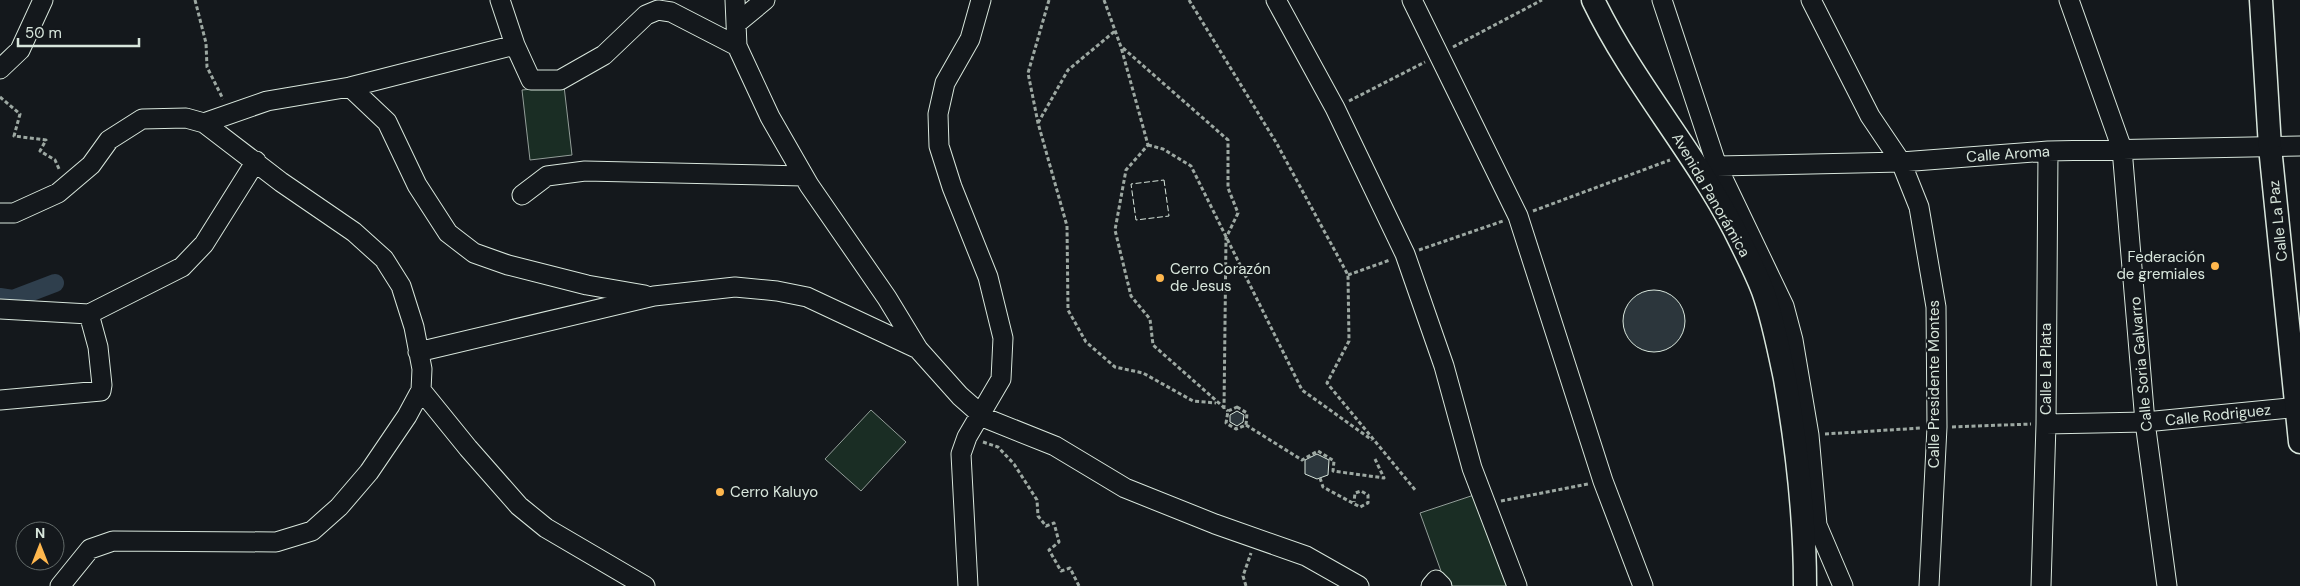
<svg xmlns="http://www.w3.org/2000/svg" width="2300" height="586" font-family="'DM Sans',sans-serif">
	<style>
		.green { fill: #1a2d24; stroke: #939e99 }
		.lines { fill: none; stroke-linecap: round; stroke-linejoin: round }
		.canal { stroke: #2f3f4d; stroke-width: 18 }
		.building { fill: #2c363c; stroke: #d8e6dc }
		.minor-casing { stroke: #d8e6dc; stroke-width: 21 }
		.major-casing { stroke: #d8e6dc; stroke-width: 25 }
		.path { stroke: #9da8a2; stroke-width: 3; stroke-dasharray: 4 2.5; stroke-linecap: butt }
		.minor { stroke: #14181c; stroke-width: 19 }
		.major { stroke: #14181c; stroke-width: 22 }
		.fence { stroke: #d8e6dc; stroke-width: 1; stroke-dasharray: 6 2.5; stroke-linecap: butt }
		.poi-dot { fill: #ffb74d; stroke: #14181c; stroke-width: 2 }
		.labels { text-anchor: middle; stroke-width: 4; stroke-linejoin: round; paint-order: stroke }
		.street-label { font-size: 15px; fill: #d8e6dc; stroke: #14181c }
		.poi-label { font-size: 15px; fill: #d8e6dc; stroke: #14181c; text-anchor: start }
	</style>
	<rect width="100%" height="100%" fill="#14181c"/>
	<!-- green -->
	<path class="green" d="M564,86l8,69 -42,5 -8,-70z
		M871,410l35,32 -45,49 -36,-32z
		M1474,495l33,91h-57l-8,-12 -22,-61z"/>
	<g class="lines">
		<!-- canal -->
		<path class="canal" d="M0,297l13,2 42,-16"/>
	</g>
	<!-- building -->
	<path class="building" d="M1623 321a31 31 0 1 1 62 0a31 31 0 1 1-62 0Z
		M1237,411l7,4 -1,7 -6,4 -7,-4v-7z
		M1317,454l12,6 -1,15 -11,4 -12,-5v-14z"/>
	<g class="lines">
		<!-- minor casing -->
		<g class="minor-casing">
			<path id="minor" d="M500,0l15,45
				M735,0l2,46 33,71 39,68 78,113 31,51 42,47 25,22 70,28 70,42 90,36 91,32 53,30
				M1276,0l59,108 70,146 39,112 28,102 45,118
				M1412,0l106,216 85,265 40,105
				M1662,0l55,166 67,140 9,34 16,95 8,90 26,61
				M1811,0l59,116 31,46 18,45 17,100 1,120 -8,159
				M2069,0l53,149 23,273 22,164
				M736,24l29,-24
				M0,69l20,-19 23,-50
				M350,87l37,35 30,63 31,48 26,20 34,12 79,20 58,10
				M204,123l63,-22 83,-14 165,-42 16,35h29l44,-25 42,-40 12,-5 13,2 66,34
				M1717,166l184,-4 147,-11 252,-5
				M522,195l25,-19 38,-5 218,5
				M0,213h14l44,-20 33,-28 18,-25 33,-21 44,-1 18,5 77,59 73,50 30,27 17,27 13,41 8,42 -1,21 -14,26 -38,56 -30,35 -27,24 -36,11 -163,-1 -23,8 -30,37
				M0,309l89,5 93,-47 22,-23 52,-83
				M418,352l236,-56 81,-9 42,4 30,6 111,52
				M421,390l47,58 51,58 27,22 99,58
				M0,400l101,-9 1,-6 -4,-38 -9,-33
				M2046,424l99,-2 155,-15
				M968,586l-7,-132 6,-17 34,-58 2,-41 -15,-61 -36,-90 -13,-41 -1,-32 7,-31 25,-44 11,-39
				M1431,586l5,-6 6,6
				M2041,586l5,-162 2,-273"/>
		</g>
		<!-- major casing -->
		<g class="major-casing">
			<path id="major" d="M1593,0c39,81 99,149 141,229 10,20 21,41 29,62 10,28 16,59 22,88 12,68 20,138 20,207
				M2261,0l9,147 30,295"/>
		</g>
		<!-- path -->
		<path class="path" d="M195,0l11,43 1,24 16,32
			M1049,0l-21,73 10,50 29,103 1,84 18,32 29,25 28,6 50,28 23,2
			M1104,0l17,47 27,98 -22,25 -11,60 16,66 19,23 3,26 75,66
			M1189,0l88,144 71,131 1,66 -22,42 89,108
			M1453,47l89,-47
			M1123,48l105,92v48l10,25 -12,25 -2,171
			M0,97l20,17 -6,22 32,4 -6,11 15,9 5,11
			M1349,101l76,-39
			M1038,123l30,-53 47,-39
			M1148,145l15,4 28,17 111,224 70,50
			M1533,211l137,-51
			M1419,250l84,-29
			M1348,275l42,-15
			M1237,407l10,6 -1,12 -10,4 -10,-6 2,-12z
			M1246,425l56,35 16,-9 16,10 -1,10 51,7 -9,-19
			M1952,427l79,-3
			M1825,434l96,-6
			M983,442l15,5 16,17 23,36 1,16 8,10 8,-3 5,19 -10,8 12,21 9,-3 9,18
			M1320,478l3,9 37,20 8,-4v-8l-7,-4 -6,2 -1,9
			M1501,501l87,-17
			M1246,586l-3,-10 8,-23"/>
		<!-- minor -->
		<use href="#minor" class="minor"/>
		<!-- major -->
		<use href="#major" class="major"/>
		<!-- fence -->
		<path class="fence" d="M1164,180l5,36 -33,4 -5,-36z"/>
	</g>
	<!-- markers -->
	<g class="poi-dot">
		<circle cx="2215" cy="266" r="5"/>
		<circle cx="1160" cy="278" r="5"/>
		<circle cx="720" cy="492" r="5"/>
	</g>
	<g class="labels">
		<!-- street labels -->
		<g class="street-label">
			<text transform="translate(2008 154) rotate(-4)" y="5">Calle Aroma</text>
			<text transform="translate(1711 195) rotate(60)" y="5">Avenida Panorámica</text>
			<text transform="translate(2278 221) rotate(-96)" y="5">Calle La Paz</text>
			<text transform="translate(2141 364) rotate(-95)" y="5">Calle Soria Galvarro</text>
			<text transform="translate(2046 369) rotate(-90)" y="5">Calle La Plata</text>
			<text transform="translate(1934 384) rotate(-90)" y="5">Calle Presidente Montes</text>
			<text transform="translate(2218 415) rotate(-6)" y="5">Calle Rodriguez</text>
		</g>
		<!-- poi labels -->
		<g class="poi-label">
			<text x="2205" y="262" text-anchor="end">Federación<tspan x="2205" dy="17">de gremiales</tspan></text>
			<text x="1170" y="274">Cerro Corazón<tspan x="1170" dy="17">de Jesus</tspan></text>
			<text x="730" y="497">Cerro Kaluyo</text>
		</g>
	</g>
	<!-- north arrow -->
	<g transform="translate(40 546)"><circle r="24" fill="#14181c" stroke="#626a69"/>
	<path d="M0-4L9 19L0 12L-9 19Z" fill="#ffb74d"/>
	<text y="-8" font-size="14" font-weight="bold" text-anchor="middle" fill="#d8e6dc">N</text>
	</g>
	<!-- scale -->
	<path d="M18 38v8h121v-8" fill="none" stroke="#d8e6dc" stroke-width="2.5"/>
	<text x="25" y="38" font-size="15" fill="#d8e6dc" stroke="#14181c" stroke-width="4" paint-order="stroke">50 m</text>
</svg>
